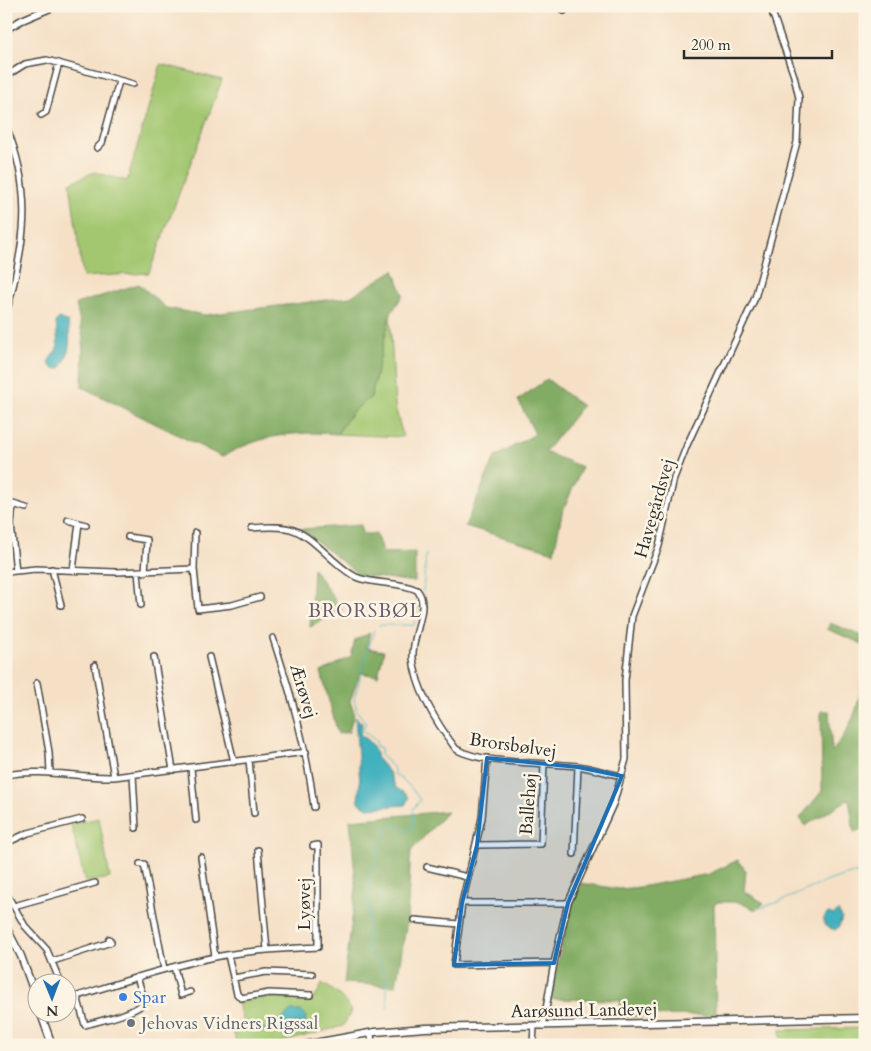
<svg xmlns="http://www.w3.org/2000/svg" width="871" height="1051" font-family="Cardo,serif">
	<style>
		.green { fill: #a3c771; stroke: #67794e }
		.forest { fill: #82ac63; stroke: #566c47 }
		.water { fill: #42b1be; stroke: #366e74 }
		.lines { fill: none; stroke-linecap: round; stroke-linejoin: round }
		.stream { stroke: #42b1be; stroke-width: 1 }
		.minor-casing { stroke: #494642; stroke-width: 8 }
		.tertiary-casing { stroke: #494642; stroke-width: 9 }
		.minor { stroke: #fff; stroke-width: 5 }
		.tertiary { stroke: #fff; stroke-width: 6 }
		.marked { fill: #1f6fb2; fill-opacity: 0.2; stroke: #1f6fb2; stroke-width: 4; stroke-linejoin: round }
		.shop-dot { fill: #3f7fe0; stroke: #fcf5e5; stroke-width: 2 }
		.worship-dot { fill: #6b7280; stroke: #fcf5e5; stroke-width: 2 }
		.labels { text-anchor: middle; stroke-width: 5; stroke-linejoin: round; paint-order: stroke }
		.street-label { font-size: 18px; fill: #2b2b2b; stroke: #fcf5e5 }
		.shop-label { font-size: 18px; fill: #366cbe; stroke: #fcf5e5; text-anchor: start }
		.worship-label { font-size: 18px; fill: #5b616d; stroke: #fcf5e5; text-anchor: start }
		.neighbourhood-label { font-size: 19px; letter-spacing: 1px; fill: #6a5a6b; stroke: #fcf5e5 }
	</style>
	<rect width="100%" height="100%" fill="#fcf5e5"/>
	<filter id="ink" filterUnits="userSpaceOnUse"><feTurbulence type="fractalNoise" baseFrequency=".02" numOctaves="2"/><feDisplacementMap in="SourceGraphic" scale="10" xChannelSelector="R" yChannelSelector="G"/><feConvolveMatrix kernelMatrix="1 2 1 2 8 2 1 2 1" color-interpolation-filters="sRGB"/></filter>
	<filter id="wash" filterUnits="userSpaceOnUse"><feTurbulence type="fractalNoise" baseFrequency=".0096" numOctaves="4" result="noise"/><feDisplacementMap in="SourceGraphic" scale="20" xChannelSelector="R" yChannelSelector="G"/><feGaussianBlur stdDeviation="1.12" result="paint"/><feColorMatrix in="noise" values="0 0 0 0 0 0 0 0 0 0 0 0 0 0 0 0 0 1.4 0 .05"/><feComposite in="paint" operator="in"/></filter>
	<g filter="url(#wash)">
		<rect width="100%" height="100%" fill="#f5e0c6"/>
		<!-- green -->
		<path class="green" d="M161,64l61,16 -73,193 -66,4 -13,-94 24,-11 33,9z
			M390,315l5,91 8,31 -66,-3 16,-23 18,-14z
			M99,818l11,60 -25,4 -14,-58z
			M322,983c12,8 24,15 29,29l-8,14 -72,19h-34l-5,-18 11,-3 -5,-21 24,-6 51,1 4,-3z
			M865,1028v17h-83l-2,-15z"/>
		<!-- forest -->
		<path class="forest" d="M394,270l9,25 -13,20 -19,82 -18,14 -16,23c-44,-3 -77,1 -115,23l-140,-70 1,-48 -7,-35 63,-20 27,24 39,7 145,-18z
			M547,379l35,27 -37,46 37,15 -20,46 -8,39 -89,-26 30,-69 40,-23 -17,-34z
			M361,525l1,9h14l7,19 32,-1v30l-56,-7 -58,-46z
			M313,568l29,42 -32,17z
			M830,623l35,14v8l-38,-16z
			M370,633l-3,15 17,3 -6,25 -18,-3 -10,28 4,12 -5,19 -11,2 -17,-62 30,-15 4,-17z
			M865,666v162l-11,4 -5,-33 -44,27 -5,-8 22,-27 -1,-80h8l3,41c24,-31 27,-49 33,-86z
			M448,811l-37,40 -4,70 -11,65 -52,-3 12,-96 -6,-67z
			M738,860l8,11 -2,20 20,12 -8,7 -18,-8h-20l-4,3 2,110 -94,1 -2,-16 -71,-1 23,-94 8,-22 39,6 21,-2 69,-13z"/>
		<!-- water -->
		<path class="water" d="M59,318l9,4c3,17 2,31 -7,46 -7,2 -10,0 -13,-6l10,-15 -2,-26z
			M355,717l7,6 -2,12c8,5 17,12 16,22l13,15 7,16 10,6 3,4 -4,7 -37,3 -7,-4 -3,-4 2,-17z
			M838,911l4,7 -3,9 -4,3 -10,-4c-2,-5 -2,-11 4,-13l4,2z
			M291,1011h11l4,5 -1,7 -3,2c-21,-7 -27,10 -48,4h16z"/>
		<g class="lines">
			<!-- stream -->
			<path class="stream" d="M423,592l3,-38
				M379,625h35l5,-22
				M374,630l-20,69 3,12 9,12 -4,7 14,11v5l5,2v8l12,11 2,8c11,6 18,14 25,25l-7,9
				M760,908c36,-10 68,-32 105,-37
				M388,1009c-2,-21 0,-45 -20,-57l1,-73 16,-43 -1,-8h7l4,-4h3l5,6 4,1 7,-5 -1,-14
				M390,1039l1,6"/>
		</g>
	</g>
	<g filter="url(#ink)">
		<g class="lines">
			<!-- minor casing -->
			<g class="minor-casing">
				<path id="minor" d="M564,11l2,-5
					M6,76l19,-12 22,-4 86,24
					M41,115l5,-3 13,-49
					M6,126c28,68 19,119 0,188
					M97,148l5,-5 17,-62
					M68,520l18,5
					M252,528c43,-4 48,2 79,30 8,7 15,14 25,19 19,8 42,4 61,13 14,16 -6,46 -4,68 3,31 24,66 43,91 27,16 89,13 121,17 15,2 30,7 45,10
					M195,533l-1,36 4,40 34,-4 28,-8
					M128,537l19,3 -2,32
					M52,569l9,36
					M73,570l6,-47
					M16,571l-5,-46 2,-21 13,4
					M6,572l30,-3 80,3 78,-3
					M138,572l3,33
					M273,638c18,56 34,110 41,169
					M154,657l19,113
					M209,657l25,105
					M95,665l19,112
					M37,683l12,69 1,20
					M487,758l-5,60 -20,85 -8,62 100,-2
					M249,760l5,53
					M191,768l5,52
					M6,775c37,-7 72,3 108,2l192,-25
					M133,775l3,53
					M6,843l22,-10 54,-14
					M477,845l64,-1 3,-80
					M258,850l9,100
					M574,854l4,-87
					M201,857l14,100
					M140,864h4l20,105
					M427,867l40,10
					M6,893l19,33 22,24 14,34
					M462,903h106
					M14,906l81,-23
					M415,920l44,4
					M228,955l9,39 4,4 28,-5 42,2
					M53,961l58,-19 -2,-3
					M174,967l7,28 9,-3
					M234,978l32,-6 46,2
					M77,996l8,29c17,-5 49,-11 60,-23l-8,-25
					M68,999c48,-15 97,-32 147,-42 34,-7 68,-8 103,-10v-102l-5,1
					M543,1026l11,-63 14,-60 46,-101 12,-43 -1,-79 7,-64 27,-70 15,-68 13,-33 68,-147 42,-156 2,-44 -5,-22 -24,-70
					M371,1033l1,12
					M533,1045l1,-19"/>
			</g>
			<!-- tertiary casing -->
			<g class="tertiary-casing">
				<path id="tertiary" d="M6,29l16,-9 33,-14
					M6,927l15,29 17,47
					M41,1014l11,31
					M304,1045l71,-13 50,-4 440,-10"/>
			</g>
			<!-- minor -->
			<use href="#minor" class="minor"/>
			<!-- tertiary -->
			<use href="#tertiary" class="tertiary"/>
		</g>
	</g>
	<!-- marked area -->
	<path class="marked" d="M487,758l91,9 44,9 -54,127 -14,60 -100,2 8,-62 15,-58z"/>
	<!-- markers -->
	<circle class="shop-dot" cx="123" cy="997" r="5"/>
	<circle class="worship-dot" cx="131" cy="1023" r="5"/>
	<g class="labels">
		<!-- street labels -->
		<g class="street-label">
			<text transform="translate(654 508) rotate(-74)" y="6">Havegårdsvej</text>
			<text transform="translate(304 691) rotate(73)" y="6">Ærøvej</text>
			<text transform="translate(513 745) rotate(8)" y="6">Brorsbølvej</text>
			<text transform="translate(528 804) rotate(-86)" y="6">Ballehøj</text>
			<text transform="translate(304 904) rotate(-90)" y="6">Lyøvej</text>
			<text transform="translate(584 1010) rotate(-1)" y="6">Aarøsund Landevej</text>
		</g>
		<!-- shop labels -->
		<g class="shop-label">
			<text x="133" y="1003">Spar</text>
		</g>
		<!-- worship labels -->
		<g class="worship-label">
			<text x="141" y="1029">Jehovas Vidners Rigssal</text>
		</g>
		<!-- neighbourhood labels -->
		<g class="neighbourhood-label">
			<text x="365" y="617">BRORSBØL</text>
		</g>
	</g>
	<!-- margin -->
	<rect width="871" height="1051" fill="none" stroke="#fcf5e5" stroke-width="25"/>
	<!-- north arrow -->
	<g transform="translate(52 998) rotate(179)"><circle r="24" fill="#fcf5e5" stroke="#a8a49b"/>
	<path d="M0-4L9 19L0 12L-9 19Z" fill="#1f6fb2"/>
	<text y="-8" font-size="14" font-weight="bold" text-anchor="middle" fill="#2b2b2b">N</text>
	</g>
	<!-- scale -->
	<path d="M684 50v8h148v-8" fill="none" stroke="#2b2b2b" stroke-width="2.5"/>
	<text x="691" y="50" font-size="15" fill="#2b2b2b" stroke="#fcf5e5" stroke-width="4" paint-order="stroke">200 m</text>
</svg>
